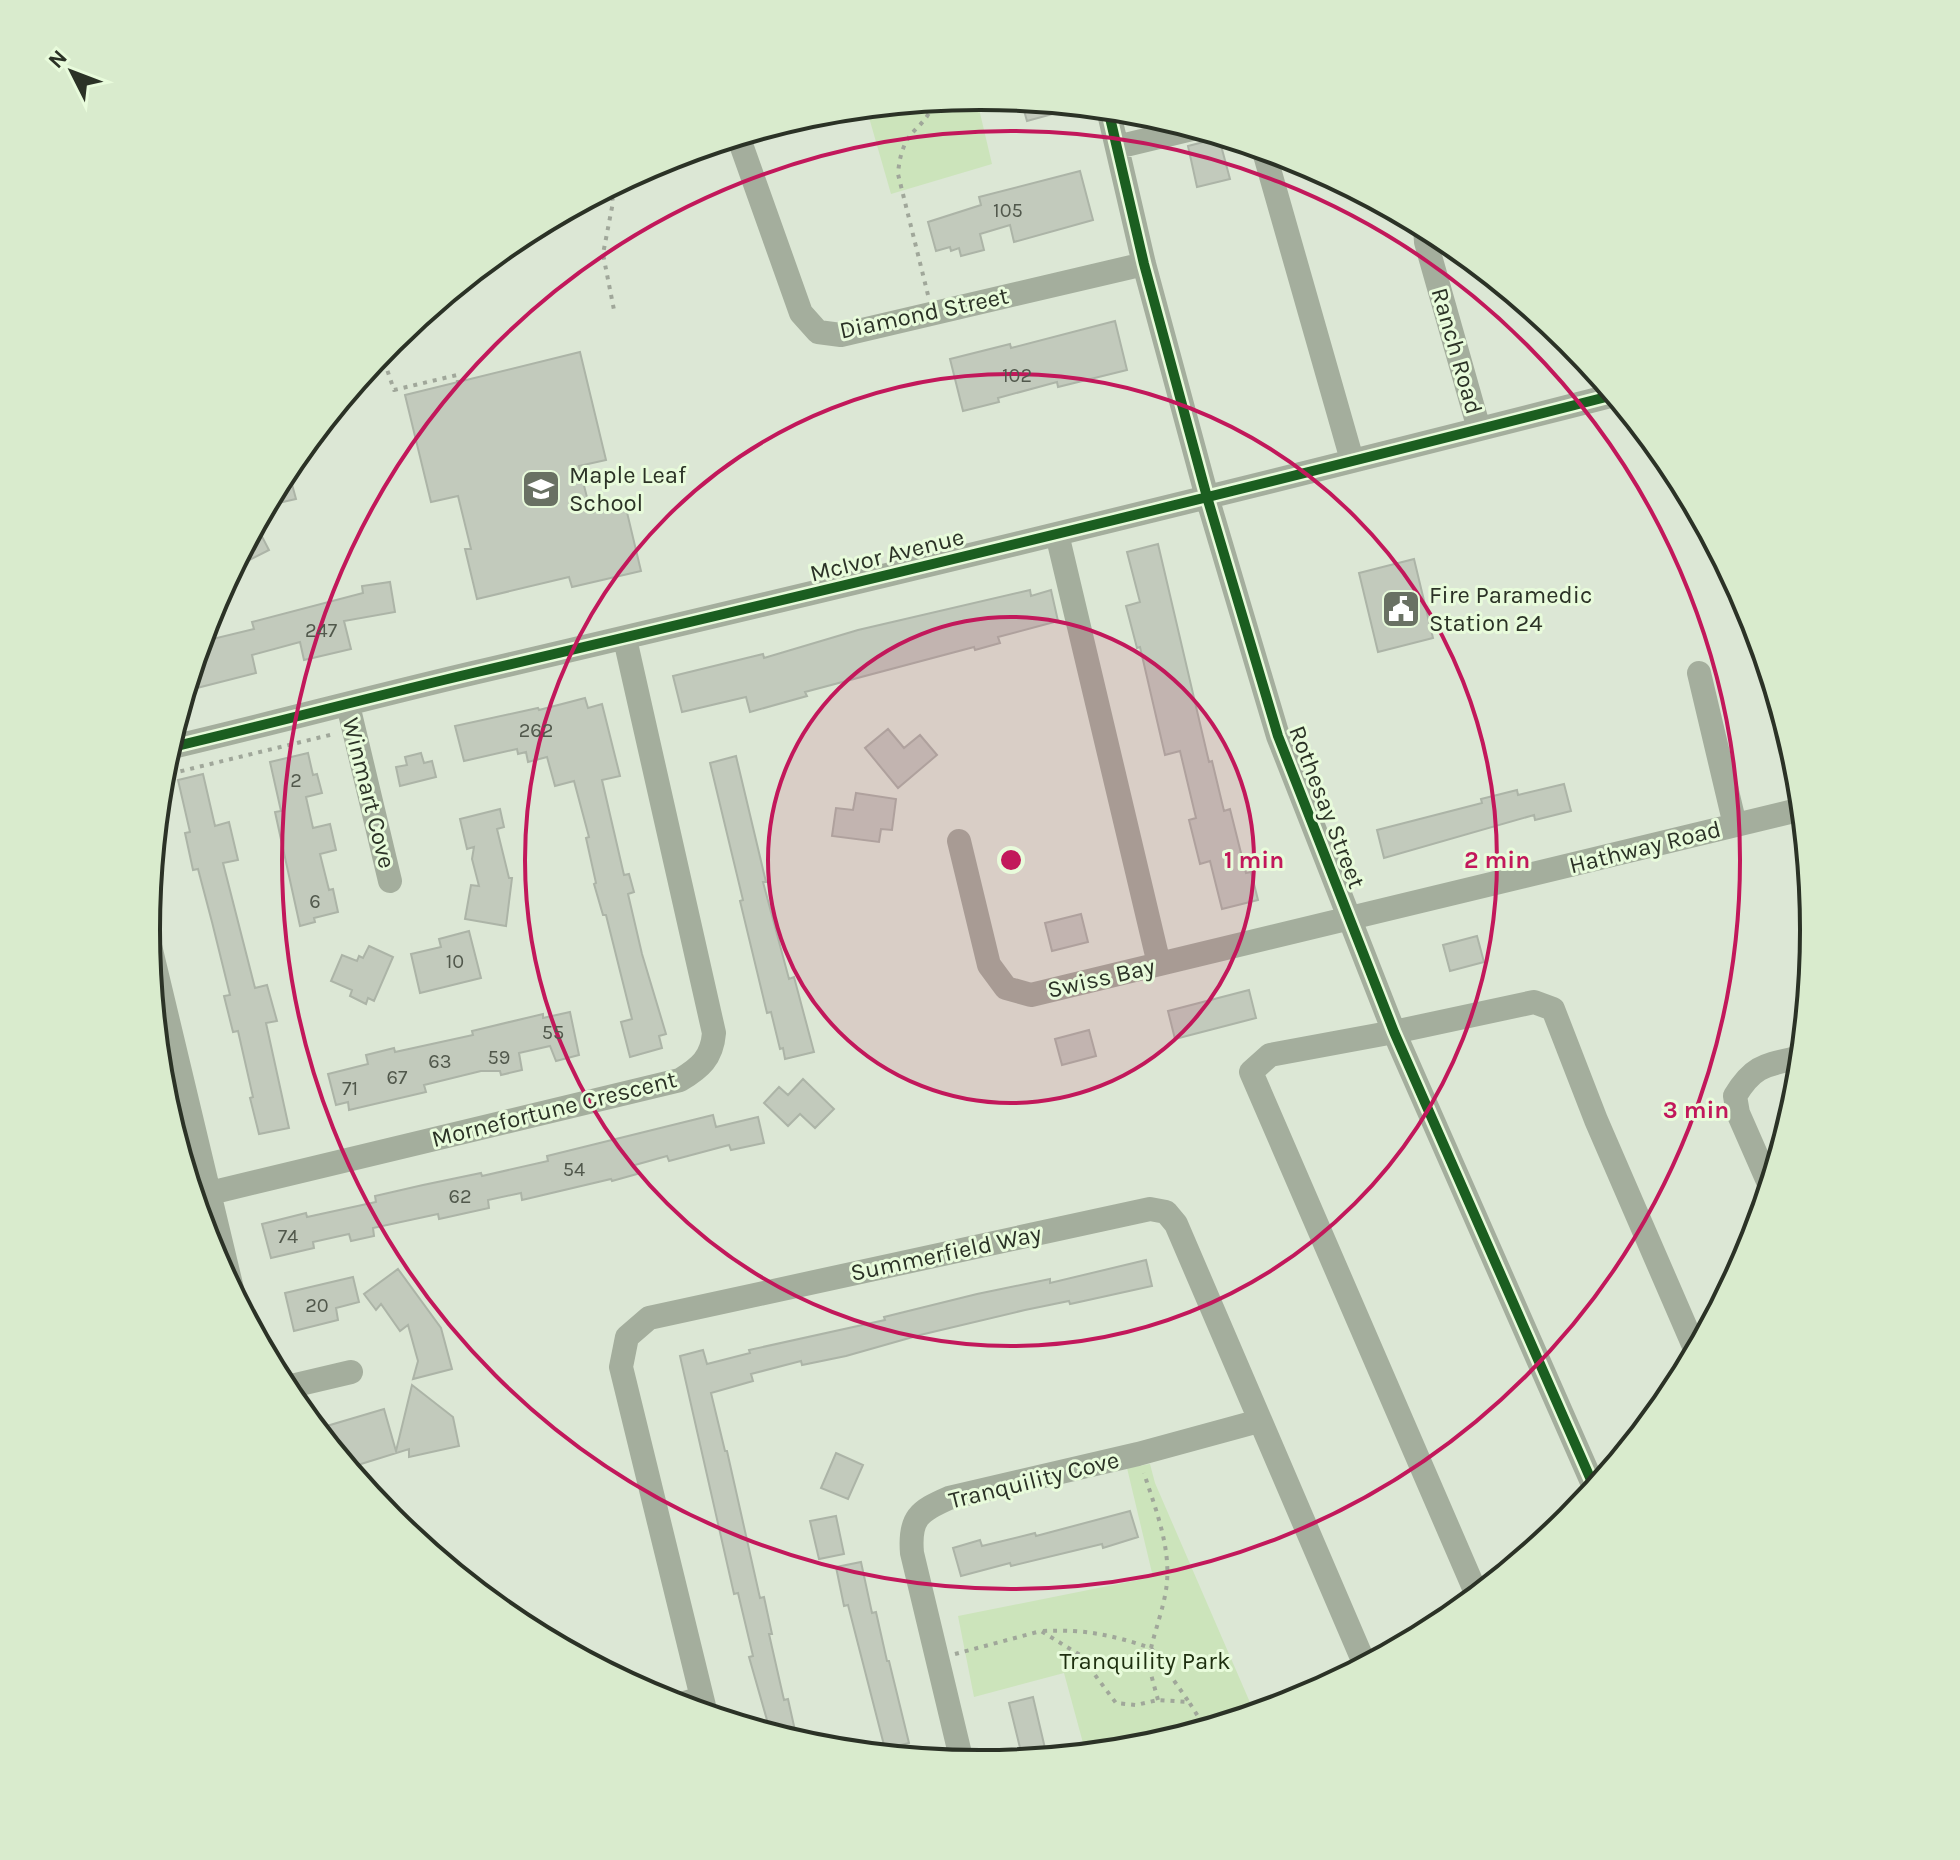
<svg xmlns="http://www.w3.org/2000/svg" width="1960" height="1860" font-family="Karla,sans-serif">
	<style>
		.green { fill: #cce4bb }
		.building { fill: #c2cabc; stroke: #acb4a7; stroke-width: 2 }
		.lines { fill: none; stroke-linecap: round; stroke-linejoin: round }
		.path { stroke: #a0a79a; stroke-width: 4; stroke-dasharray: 4 6; stroke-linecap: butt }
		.minor { stroke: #a4ae9d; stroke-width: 24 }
		.cycleway-casing { stroke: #e8fbdb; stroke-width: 15 }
		.cycleway { stroke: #1b5e20; stroke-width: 10 }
		.ring { fill: none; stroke: #c2185b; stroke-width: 4 }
		.labels { text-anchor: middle; stroke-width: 6; stroke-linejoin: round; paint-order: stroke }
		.number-label { font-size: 20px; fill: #51584c }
		.street-label { font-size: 24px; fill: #2b3226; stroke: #e8fbdb }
		.poi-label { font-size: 24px; fill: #2b3226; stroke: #e8fbdb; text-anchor: start }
		.park-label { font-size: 24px; fill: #1e2f0f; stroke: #e8fbdb }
		.rim { fill: none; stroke: #2b3226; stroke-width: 4 }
		.centre { fill: #c2185b; stroke: #e8fbdb; stroke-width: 4 }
		.ring-label { font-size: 24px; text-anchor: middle; font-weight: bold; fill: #c2185b; stroke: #e8fbdb; stroke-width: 6; stroke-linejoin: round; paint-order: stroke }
	</style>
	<rect width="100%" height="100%" fill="#dce7d5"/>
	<!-- green -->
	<path class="green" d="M976,96l16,68 -101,30 -25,-87z
		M1150,1464l5,19 100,231 -113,34 -56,6 -22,-81 -90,24 -16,-81 195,-39 -26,-109z"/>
	<!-- building -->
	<path class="building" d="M1021,100l57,6v1l-51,14z
		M1219,138l11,41 -33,8 -9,-41z
		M1080,171l13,49 -79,22 -4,-17 -30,9 4,16 -23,6 -2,-8 -8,3 -1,-4 -14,4 -8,-29 53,-17 -2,-8z
		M1115,321l12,49 -69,17 -1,-5 -59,16 1,4 -36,9 -13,-52 60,-15 1,4z
		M580,352l26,108 -27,6 12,47 34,-9 16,67 -69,16 -3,-10 -92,22 -12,-50h6l-13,-53 -27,6 -26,-107z
		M287,466l9,33 -31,7z
		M256,525l13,25 -37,19z
		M1158,544l51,218 3,-1 12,50 6,-2 16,64 5,-1 7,28 -36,9 -12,-48 -10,3 -11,-44 7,-2 -16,-67 -15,4 -25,-108 -3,1 -11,-42 14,-4 -13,-50z
		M1414,559l19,79 -55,14 -19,-79z
		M390,582l5,30 -51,9 7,28 -47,11 -4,-18 -48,13 4,18 -71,18 15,-49 54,-13 -2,-7 111,-29 -1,-7z
		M1030,590l1,6 20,-6 7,31 -60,16 2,6 -25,7 -1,-3 -169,45 2,4 -57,16 -4,-15 -64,15 -9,-36 90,-22 1,4 94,-28z
		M585,698l3,10 14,-4 18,72 -18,4 22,95 5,-1 5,18 -6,2 14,60 24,80 -7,2 3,12 -32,9 -9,-35 11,-3 -26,-104h-3l-9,-31 2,-1 -10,-45 3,-1 -15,-56 -19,5 -8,-29 -19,5 -2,-10 -8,2 -1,-5 -53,12 -9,-35 83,-18 1,2z
		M888,729l16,19 16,-13 17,20 -39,33 -33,-40z
		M308,753l5,22 4,-1 5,19 -16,4 7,31 17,-4 6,26 -16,4 9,36 4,-1 5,23 -24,6 1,4 -15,4 -25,-114 6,-1 -11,-49z
		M421,753l3,10 8,-2 4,16 -36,9 -4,-19 11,-2 -2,-8z
		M736,756l30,126h-3l26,97 5,-2 20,75 -29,7 -2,-11 -3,1 -9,-37 -4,1 -27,-112 3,-1 -33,-137z
		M203,774l12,52 14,-4 9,38 -15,3 32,125 12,-3 10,36 -11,2 23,105 -30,6 -9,-36 3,-1 -15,-66 -5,1 -9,-36 6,-1 -18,-73 -14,-53 -5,1 -8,-37 5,-1 -12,-52z
		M1564,784l7,27 -36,9 -1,-5 -150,43 -7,-28 105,-27 -1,-4 36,-9 1,5z
		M856,793l40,6 -4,31 -11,-1 -2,13 -47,-6 4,-28 17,2z
		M500,809l4,18 -7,2 12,49h3l-6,48 -41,-7 6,-34 8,1 -7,-27 2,-12 -7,2 -7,-30z
		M1081,914l7,28 -36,9 -7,-28z
		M469,931l12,47 -61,15 -9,-39 30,-7 -2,-8z
		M1477,936l7,26 -34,9 -7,-26z
		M369,946l24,11 -19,44 -6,-3 -2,6 -16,-8 2,-6 -21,-9 11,-26 15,6 2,-5 4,2z
		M1249,990l7,28 -81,21 -7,-28z
		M570,1012l9,43 -23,6 -6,-15 -31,7 3,17 -21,5 -1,-4h-19l-57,14 2,7 -77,18 -1,-8 -12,3 -8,-31 40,-10 -2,-9 28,-7 1,4 78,-17 -1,-4 71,-17v4z
		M1089,1030l7,26 -34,9 -7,-26z
		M803,1079l31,30 -19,19 -15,-14 -12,12 -24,-23 15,-16 9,8z
		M713,1115l3,12 42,-10 6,26 -33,7 -2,-5 -60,16 -2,-5 -32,9 2,9 -25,7 -1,-2 -89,21 -1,-7 -33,7 1,8 -50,11 -1,-5 -65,14 1,8 -23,5 -2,-7 -36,8 1,6 -43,10 -9,-34 44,-11 1,4 69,-15 -1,-6 48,-11 58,-12 1,3 66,-15 -1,-5z
		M1146,1260l6,26 -82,18 -1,-3 -44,9 -105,25 -74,21 -44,9 -1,-4 -50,13 2,7 -42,12 14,58h2l33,147 4,-1 8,37h-3l15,66 4,-1 8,36 -13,3 -12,-4 -22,-77 4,-1 -15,-63 -4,1 -54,-238 23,-6 4,14 43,-11 -1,-3 136,-30 -1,-3 93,-23 73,-15v4z
		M398,1269l43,59 11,41 -39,10 5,-18 -10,-36 -8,6 -19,-27 -5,6 -12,-16z
		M353,1277l6,25 -23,6 2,12 -44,11 -9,-38z
		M412,1385l41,32 6,29 -50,11v-8l-61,19 -25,-31 -3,-9 64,-19 12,42z
		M836,1453l27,12 -15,34 -27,-11z
		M1130,1511l8,26 -35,11 -1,-4 -91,22 -1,-3 -49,13 -8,-28 27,-8 2,6 53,-13 1,3z
		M836,1516l8,38 -25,5 -9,-38z
		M861,1562l11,51 4,-1 11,49h2l20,82 -24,6 -37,-144 -4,1 -8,-39z
		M1033,1697l14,60 -24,3 -14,-57z"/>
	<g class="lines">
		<!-- path -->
		<path class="path" d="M610,187l3,15 -10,52 11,56
			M928,295l-30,-121c1,-12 3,-23 9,-34 9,-14 25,-22 25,-39
			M381,352l13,38 63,-15 1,7
			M161,776l173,-42
			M1043,1631c42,-2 69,4 108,17 5,-21 14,-44 16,-66 3,-38 -12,-74 -23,-109
			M1151,1648l38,54
			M955,1654l86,-23 39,24 36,48 20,2 22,-5 31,2 17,27
			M1158,1700l-9,-33 9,-8"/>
		<!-- minor -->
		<path class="minor" d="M1108,109l36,155 63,233 71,239 116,296 201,457
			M738,136l63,177 17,19 23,3 303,-71
			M1117,147l79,-19
			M1263,148l89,312
			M1425,227l1,15 53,187
			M1057,534l102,430
			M1699,673l36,152
			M348,705l42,176
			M168,748c102,-24 203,-51 305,-75 381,-89 762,-181 1141,-278
			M959,841l30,124 17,23 25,7 771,-186
			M146,929l87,364
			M1770,1186l-32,-73 -3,-17c19,-32 32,-31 66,-39
			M210,1193l470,-113c20,-12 32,-22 34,-47l-89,-394
			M283,1388l68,-16
			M1477,1595l-226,-523 19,-17 124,-23 140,-30 19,7 43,111 100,231
			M677,1705l25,-7
			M706,1714l-85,-347 6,-30 22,-19 501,-109 16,3 10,12 189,441
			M962,1762l-50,-209c-3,-35 7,-42 37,-55l189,-44 121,-33"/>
		<!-- cycleway casing -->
		<g class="cycleway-casing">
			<path id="cycleway" d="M1108,109l36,155 63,233 71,239 116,296 201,457
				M168,748c102,-24 203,-51 305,-75 381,-89 762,-181 1141,-278"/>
		</g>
		<!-- cycleway -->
		<use href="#cycleway" class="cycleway"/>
	</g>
	<!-- distance rings -->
	<circle cx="1011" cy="860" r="243" fill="#c2185b" fill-opacity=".12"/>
	<g class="ring">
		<circle cx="1011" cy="860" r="243"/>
		<circle cx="1011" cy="860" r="486"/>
		<circle cx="1011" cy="860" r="729"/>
	</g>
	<!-- icons -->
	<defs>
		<g id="school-square" transform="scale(2)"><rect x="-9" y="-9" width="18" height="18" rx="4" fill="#697163" stroke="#e8fbdb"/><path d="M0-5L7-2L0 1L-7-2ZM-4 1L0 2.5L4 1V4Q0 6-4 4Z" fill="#fff"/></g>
		<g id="civic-square" transform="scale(2)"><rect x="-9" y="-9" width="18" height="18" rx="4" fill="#697163" stroke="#e8fbdb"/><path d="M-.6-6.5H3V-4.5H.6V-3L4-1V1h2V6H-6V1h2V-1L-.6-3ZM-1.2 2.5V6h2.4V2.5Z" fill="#fff"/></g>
	</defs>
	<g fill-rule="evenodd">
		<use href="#school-square" x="541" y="489"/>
		<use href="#civic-square" x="1401" y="609"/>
	</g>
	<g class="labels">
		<!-- number labels -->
		<g class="number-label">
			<text x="1008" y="217">105</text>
			<text x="1017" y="382">102</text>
			<text x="321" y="637">247</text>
			<text x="536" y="737">262</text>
			<text x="296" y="787">2</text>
			<text x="315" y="908">6</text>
			<text x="455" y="968">10</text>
			<text x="553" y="1039">55</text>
			<text x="499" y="1064">59</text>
			<text x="440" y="1068">63</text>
			<text x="397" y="1084">67</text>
			<text x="350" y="1095">71</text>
			<text x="574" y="1176">54</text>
			<text x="460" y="1203">62</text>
			<text x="288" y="1243">74</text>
			<text x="317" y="1312">20</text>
		</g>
		<!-- street labels -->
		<g class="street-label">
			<text transform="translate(924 313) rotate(-12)" y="8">Diamond Street</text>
			<text transform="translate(1457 351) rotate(74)" y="8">Ranch Road</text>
			<text transform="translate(887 555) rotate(-14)" y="8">McIvor Avenue</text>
			<text transform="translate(369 793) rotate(76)" y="8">Winmart Cove</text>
			<text transform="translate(1327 807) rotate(69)" y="8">Rothesay Street</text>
			<text transform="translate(1645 847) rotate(-14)" y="8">Hathway Road</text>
			<text transform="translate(1101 978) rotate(-13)" y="8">Swiss Bay</text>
			<text transform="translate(554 1109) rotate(-14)" y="8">Mornefortune Crescent</text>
			<text transform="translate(946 1253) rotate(-12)" y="8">Summerfield Way</text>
			<text transform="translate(1034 1480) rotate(-14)" y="8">Tranquility Cove</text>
		</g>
		<!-- poi labels -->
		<g class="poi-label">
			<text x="569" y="483">Maple Leaf<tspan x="569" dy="28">School</tspan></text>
			<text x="1429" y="603">Fire Paramedic<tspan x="1429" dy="28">Station 24</tspan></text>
		</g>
		<!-- park labels -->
		<g class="park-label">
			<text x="1145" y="1669">Tranquility Park</text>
		</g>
	</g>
	<!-- crop -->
	<path d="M0 0H1960V1860H0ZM160 930a820 820 0 1 1 1640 0a820 820 0 1 1-1640 0Z" fill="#d9ebcd" fill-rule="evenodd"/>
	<path class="rim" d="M160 930a820 820 0 1 1 1640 0a820 820 0 1 1-1640 0Z"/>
	<circle cx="1011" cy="860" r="12" class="centre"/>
	<g class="ring-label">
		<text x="1254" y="868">1 min</text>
		<text x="1497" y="868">2 min</text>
		<text x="1696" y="1118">3 min</text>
	</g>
	<!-- north arrow -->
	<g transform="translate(72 72) rotate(312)" stroke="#e8fbdb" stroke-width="6" paint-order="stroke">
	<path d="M0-6L14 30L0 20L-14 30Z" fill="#2b3226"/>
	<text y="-12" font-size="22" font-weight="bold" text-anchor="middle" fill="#2b3226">N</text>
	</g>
</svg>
